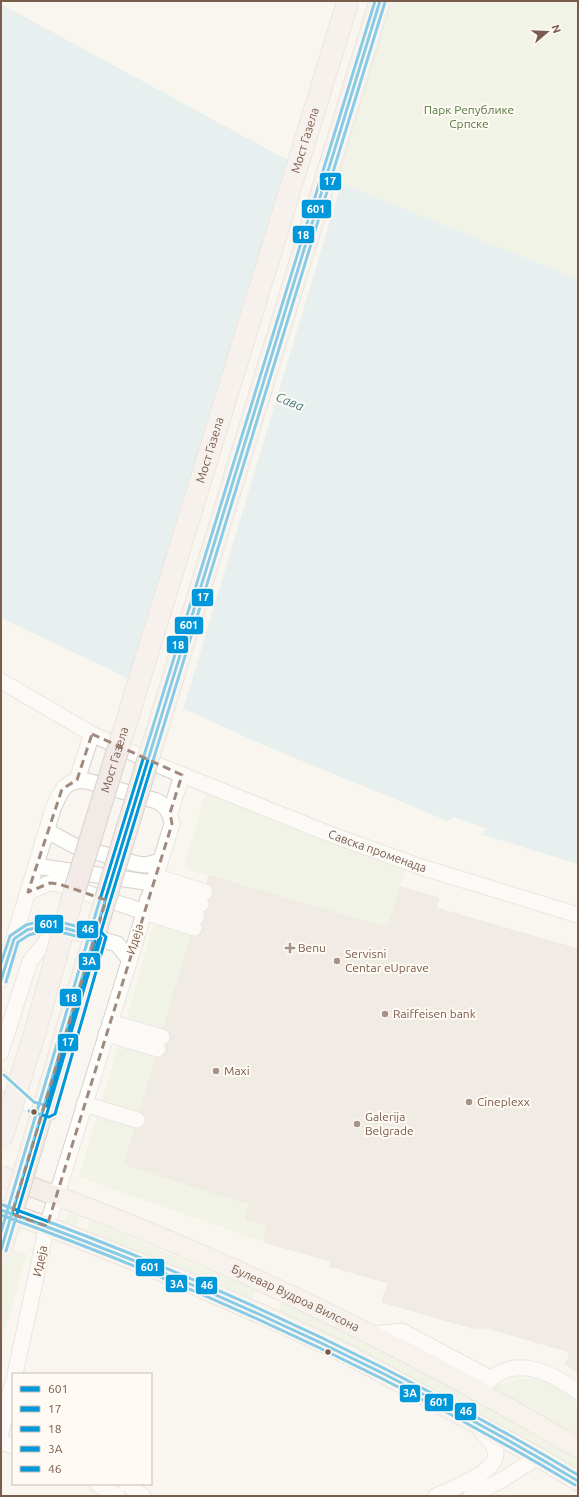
<svg xmlns="http://www.w3.org/2000/svg" width="579" height="1497" font-family="Ubuntu,sans-serif">
	<style>
		.green { fill: #e7f0db }
		.water { fill: #d0e8ea }
		.pier { fill: #f9f5f0 }
		.building { fill: #e6ded7; stroke: #e2d8d2 }
		.lines { fill: none; stroke-linecap: round; stroke-linejoin: round }
		.minor-casing { stroke: #d7d1cb; stroke-width: 17 }
		.major-casing { stroke: #dad1cc; stroke-width: 21 }
		.minor { stroke: #fefefd; stroke-width: 15 }
		.major { stroke: #f3eee8; stroke-width: 19 }
		.highway-bridge-casing { stroke: #dad1cc; stroke-width: 23; stroke-linecap: butt }
		.highway-bridge { stroke: #f2eae7; stroke-width: 21 }
		.bus-1-casing { stroke: #fffaf3; stroke-width: 6 }
		.bus-2-casing { stroke: #fffaf3; stroke-width: 6 }
		.bus-3-casing { stroke: #fffaf3; stroke-width: 6 }
		.bus-4-casing { stroke: #fffaf3; stroke-width: 6 }
		.bus-5-casing { stroke: #fffaf3; stroke-width: 6 }
		.bus-1 { stroke: #0098da; stroke-width: 3 }
		.bus-2 { stroke: #0098da; stroke-width: 3 }
		.bus-3 { stroke: #0098da; stroke-width: 3 }
		.bus-4 { stroke: #0098da; stroke-width: 3 }
		.bus-5 { stroke: #0098da; stroke-width: 3 }
		.marked { fill: none; stroke: #9f8a7d; stroke-width: 3; stroke-dasharray: 8 5; stroke-linejoin: round }
		.poi-dot { fill: #a69286; stroke: #fffaf3; stroke-width: 1.5 }
		.bus-dot { fill: #7a5c4d; stroke: #fffaf3; stroke-width: 1.5 }
		.labels { text-anchor: middle; stroke-width: 4; stroke-linejoin: round; paint-order: stroke }
		.park-label { font-size: 12px; fill: #537a41; stroke: #fffaf3 }
		.street-label { font-size: 12px; fill: #7a5c4d; stroke: #fffaf3 }
		.poi-label { font-size: 12px; fill: #7a5c4d; stroke: #fffaf3; text-anchor: start }
		.water-label { font-size: 13px; font-style: italic; fill: #437c86; stroke: #fffaf3 }
		.line-badge { stroke: #fffaf3; stroke-width: 1.5 }
		.badge-label { font-size: 11px; text-anchor: middle; font-weight: bold; fill: #fff }
	</style>
	<rect width="100%" height="100%" fill="#f9f5f0"/>
	<!-- green -->
	<path class="green" d="M393,1h185v278l-245,-99z
		M206,791l199,80 -16,57 -180,-52 -25,-9z
		M155,919l38,12 -29,98 -37,-12z
		M119,1044l37,11 -16,57 -38,-12z
		M97,1116l38,12 -11,36 126,40 -4,15 22,6 -4,17 -185,-65z
		M67,1213l12,3 -3,10 -10,-4 -2,-3z
		M90,1220l166,70 -4,10 -166,-70z
		M1,1246l26,8 -26,89z
		M281,1290l297,158v33l-299,-159z
		M527,1378c20,3 41,10 51,29v33l-88,-50 9,-6z"/>
	<!-- water -->
	<path class="water" d="M1,4l279,152 53,24 245,99v585l-98,-30 7,-5 -33,-12 -6,4 -187,-77 -72,-33 -80,-42 -108,-51z"/>
	<!-- pier -->
	<path class="pier" d="M298,161l44,20 -159,529 -49,-26z"/>
	<!-- building -->
	<path class="building" d="M209,876l179,52 13,-41 38,11 -3,10 142,41v424l-12,-9 4,-12 -83,-24h-15l-90,-26 6,-19 -58,-17 1,-5 -67,-19 4,-17 -22,-6 4,-15 -126,-40 11,-35 8,-2 3,-5 -2,-8 -4,-3 16,-53 8,-3 3,-4 -1,-6 5,-6 -2,-8 -5,-3 27,-91h5l6,-6v-7l4,-6 -1,-6 4,-5v-7l5,-6 -2,-8 -5,-3z"/>
	<g class="lines">
		<!-- minor casing -->
		<g class="minor-casing">
			<g id="minor">
				<path id="s1" d="M1,681l91,53 73,34 162,65 94,34 157,48"/>
				<path d="M77,780l15,-46"/>
				<path d="M170,813l12,-38"/>
				<path d="M47,831l28,15 62,18 9,1 14,-4"/>
				<path d="M36,866l116,17"/>
				<path d="M155,876l50,16"/>
				<path d="M151,888l50,16"/>
				<path d="M28,892l22,-9 9,1 135,44"/>
				<path d="M147,900l50,16"/>
				<path d="M14,939l13,-9 22,-6 68,20 12,15"/>
				<path d="M1,980l52,-171c8,-18 11,-30 34,-28l70,20c10,6 13,11 15,23l-125,402 -32,148"/>
				<path d="M110,1022l52,15"/>
				<path d="M106,1034l52,15"/>
				<path d="M1,1052l29,-91 29,-35"/>
				<path d="M1,1079l30,27 19,6"/>
				<path d="M84,1104l53,16"/>
				<path d="M373,1334l29,-3 88,47"/>
				<path d="M484,1386c27,-33 66,-15 94,6"/>
				<path d="M1,1433l12,-51"/>
				<path d="M1,1442l12,4"/>
				<path d="M97,1484l20,12"/>
				<path d="M126,1484l17,12"/>
				<path d="M436,1496c15,-7 60,-23 60,-42 -1,-10 -13,-21 -19,-28"/>
				<path d="M471,1496l31,-16 36,-23"/>
			</g>
		</g>
		<!-- major casing -->
		<g class="major-casing">
			<g id="major">
				<path id="s2" d="M1,1176c202,70 393,164 577,272"/>
				<path d="M1,1210l56,20 126,50 96,42 68,32 191,103 40,24"/>
			</g>
		</g>
		<!-- minor -->
		<use href="#minor" class="minor"/>
		<!-- major -->
		<use href="#major" class="major"/>
		<!-- highway-bridge casing -->
		<g class="highway-bridge-casing">
			<g id="highway-bridge">
				<path id="s3" d="M1,1140l33,-104 38,-137 276,-898"/>
				<path d="M1,1250l102,-343 277,-906"/>
			</g>
		</g>
		<!-- highway-bridge -->
		<use href="#highway-bridge" class="highway-bridge"/>
		<!-- bus-1 casing -->
		<g class="bus-1-casing">
			<path id="bus-1" d="M1,980l13,-41 13,-9 22,-6 52,14 -8,27
				M1,1210c201,72 394,161 577,271
				M1,1250l102,-343 277,-906"/>
		</g>
		<!-- bus-2 casing -->
		<g class="bus-2-casing">
			<path id="bus-2" d="M6,1251l102,-343 277,-906"/>
		</g>
		<!-- bus-3 casing -->
		<g class="bus-3-casing">
			<path id="bus-3" d="M1,1232l97,-326 277,-905"/>
		</g>
		<!-- bus-4 casing -->
		<g class="bus-4-casing">
			<path id="bus-4" d="M4,1075l30,27 13,4 48,-165 -46,-12 -20,6 -11,7 -12,40
				M1,1215c200,72 392,161 574,270"/>
		</g>
		<!-- bus-5 casing -->
		<g class="bus-5-casing">
			<path id="bus-5" d="M1,963l9,-27 16,-11 23,-6 53,14 4,4 -51,177 -6,3 -20,-6
				M3,1205c200,72 393,161 575,270"/>
		</g>
		<!-- bus-1 -->
		<use href="#bus-1" class="bus-1"/>
		<!-- bus-2 -->
		<use href="#bus-2" class="bus-2"/>
		<!-- bus-3 -->
		<use href="#bus-3" class="bus-3"/>
		<!-- bus-4 -->
		<use href="#bus-4" class="bus-4"/>
		<!-- bus-5 -->
		<use href="#bus-5" class="bus-5"/>
	</g>
	<!-- marked area -->
	<path d="M0 0H579V1497H0ZM92,734l90,41 -12,38 2,11 -125,402 -35,-12 94,-314 -47,-16 -9,-1 -22,9 34,-103 15,-9z" fill="#f9f5f0" fill-opacity=".55" fill-rule="evenodd"/>
	<path class="marked" d="M92,734l90,41 -12,38 2,11 -125,402 -35,-12 94,-314 -47,-16 -9,-1 -22,9 34,-103 15,-9z"/>
	<!-- markers -->
	<g class="poi-dot">
		<path d="M288 942h4v4h4v4h-4v4h-4v-4h-4v-4h4z"/>
		<circle cx="337" cy="961" r="4"/>
		<circle cx="385" cy="1014" r="4"/>
		<circle cx="216" cy="1071" r="4"/>
		<circle cx="469" cy="1102" r="4"/>
		<circle cx="357" cy="1124" r="4"/>
	</g>
	<g class="bus-dot">
		<circle cx="34" cy="1112" r="3.5"/>
		<circle cx="328" cy="1352" r="3.5"/>
	</g>
	<g class="labels">
		<!-- park labels -->
		<g class="park-label">
			<text x="469" y="114">Парк Републике<tspan x="469" dy="14">Српске</tspan></text>
		</g>
		<!-- street labels -->
		<g class="street-label">
			<text dy="4" stroke="none"><textPath href="#s3" startOffset="1045">Мост Газела</textPath></text>
			<text dy="4" stroke="none"><textPath href="#s3" startOffset="721">Мост Газела</textPath></text>
			<text dy="4" stroke="none"><textPath href="#s3" startOffset="397">Мост Газела</textPath></text>
			<text dy="4" stroke="none"><textPath href="#s1" startOffset="414">Савска променада</textPath></text>
			<text transform="translate(135 939) rotate(-73)" y="4">Идеја</text>
			<text transform="translate(40 1261) rotate(-78)" y="4">Идеја</text>
			<text dy="4" stroke="none"><textPath href="#s2" startOffset="319">Булевар Вудроа Вилсона</textPath></text>
		</g>
		<!-- poi labels -->
		<g class="poi-label">
			<text x="298" y="952">Benu</text>
			<text x="345" y="958">Servisni<tspan x="345" dy="14">Centar eUprave</tspan></text>
			<text x="393" y="1018">Raiffeisen bank</text>
			<text x="224" y="1075">Maxi</text>
			<text x="477" y="1106">Cineplexx</text>
			<text x="365" y="1121">Galerija<tspan x="365" dy="14">Belgrade</tspan></text>
		</g>
		<!-- water labels -->
		<g class="water-label">
			<text transform="translate(290 401) rotate(22)" y="5">Сава</text>
		</g>
	</g>
	<g class="line-badge">
		<rect x="319" y="172" width="23" height="19" rx="4" fill="#0098da"/>
		<rect x="301" y="199" width="31" height="20" rx="4" fill="#0098da"/>
		<rect x="292" y="225" width="23" height="19" rx="4" fill="#0098da"/>
		<rect x="191" y="588" width="23" height="19" rx="4" fill="#0098da"/>
		<rect x="174" y="616" width="30" height="19" rx="4" fill="#0098da"/>
		<rect x="166" y="635" width="23" height="19" rx="4" fill="#0098da"/>
		<rect x="34" y="914" width="30" height="20" rx="4" fill="#0098da"/>
		<rect x="76" y="920" width="23" height="19" rx="4" fill="#0098da"/>
		<rect x="78" y="952" width="23" height="19" rx="4" fill="#0098da"/>
		<rect x="59" y="988" width="23" height="19" rx="4" fill="#0098da"/>
		<rect x="57" y="1033" width="22" height="19" rx="4" fill="#0098da"/>
		<rect x="135" y="1258" width="30" height="19" rx="4" fill="#0098da"/>
		<rect x="165" y="1274" width="23" height="19" rx="4" fill="#0098da"/>
		<rect x="195" y="1276" width="23" height="19" rx="4" fill="#0098da"/>
		<rect x="399" y="1384" width="22" height="19" rx="4" fill="#0098da"/>
		<rect x="424" y="1393" width="30" height="19" rx="4" fill="#0098da"/>
		<rect x="454" y="1402" width="23" height="19" rx="4" fill="#0098da"/>
	</g>
	<g class="badge-label">
		<text x="330" y="185">17</text>
		<text x="316" y="213">601</text>
		<text x="303" y="239">18</text>
		<text x="203" y="601">17</text>
		<text x="189" y="629">601</text>
		<text x="178" y="649">18</text>
		<text x="49" y="928">601</text>
		<text x="88" y="933">46</text>
		<text x="89" y="965">3A</text>
		<text x="71" y="1002">18</text>
		<text x="68" y="1046">17</text>
		<text x="150" y="1271">601</text>
		<text x="177" y="1288">3A</text>
		<text x="207" y="1289">46</text>
		<text x="410" y="1397">3A</text>
		<text x="439" y="1406">601</text>
		<text x="466" y="1415">46</text>
	</g>
	<!-- border -->
	<rect width="579" height="1497" fill="none" stroke="#7a5c4d" stroke-width="4"/>
	<!-- legend -->
	<rect x="12" y="1373" width="140" height="112" fill="#fffaf3" stroke="#cabbb1"/>
	<rect x="20" y="1386" width="20" height="6" fill="#0098da" stroke="#cabbb1"/>
	<text x="48" y="1393" font-size="12" fill="#7a5c4d">601</text>
	<rect x="20" y="1406" width="20" height="6" fill="#0098da" stroke="#cabbb1"/>
	<text x="48" y="1413" font-size="12" fill="#7a5c4d">17</text>
	<rect x="20" y="1426" width="20" height="6" fill="#0098da" stroke="#cabbb1"/>
	<text x="48" y="1433" font-size="12" fill="#7a5c4d">18</text>
	<rect x="20" y="1446" width="20" height="6" fill="#0098da" stroke="#cabbb1"/>
	<text x="48" y="1453" font-size="12" fill="#7a5c4d">3A</text>
	<rect x="20" y="1466" width="20" height="6" fill="#0098da" stroke="#cabbb1"/>
	<text x="48" y="1473" font-size="12" fill="#7a5c4d">46</text>
	<!-- north arrow -->
	<g transform="translate(547 32) rotate(71)" stroke="#fffaf3" stroke-width="3" paint-order="stroke">
	<path d="M0-3L7 15L0 10L-7 15Z" fill="#7a5c4d"/>
	<text y="-6" font-size="11" font-weight="bold" text-anchor="middle" fill="#7a5c4d">N</text>
	</g>
</svg>
